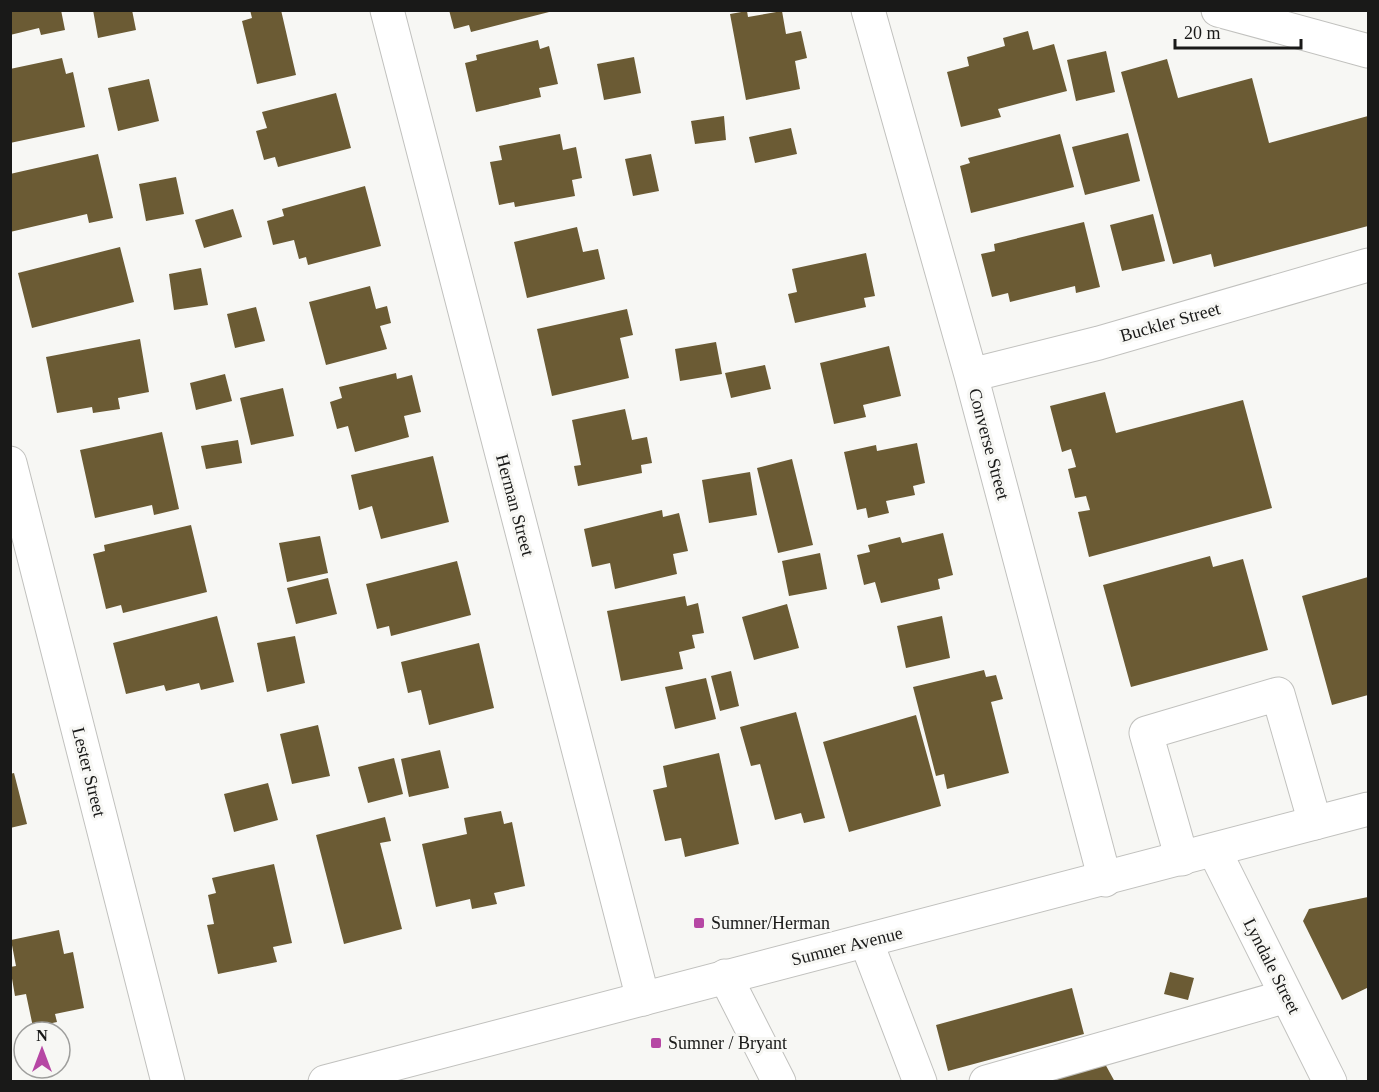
<svg xmlns="http://www.w3.org/2000/svg" width="1379" height="1092" font-family="'Times New Roman',serif">
	<style>
		.building { fill: #6b5b34 }
		.lines { fill: none; stroke-linecap: round; stroke-linejoin: round }
		.minor-casing { stroke: #c1c1be; stroke-width: 35 }
		.major-casing { stroke: #c1c1be; stroke-width: 35 }
		.minor { stroke: #fff; stroke-width: 33 }
		.major { stroke: #fff; stroke-width: 33 }
		.poi-dot { fill: #b647a4; stroke: #f7f7f4; stroke-width: 2 }
		.labels { text-anchor: middle; stroke-width: 6; stroke-linejoin: round; paint-order: stroke }
		.street-label { font-size: 18px; fill: #191918; stroke: #f7f7f4 }
		.poi-label { font-size: 18px; fill: #191918; stroke: #f7f7f4; text-anchor: start }
	</style>
	<rect width="100%" height="100%" fill="#f7f7f4"/>
	<!-- building -->
	<path class="building" d="M10,10h51l4,20 -24,5 -2,-7 -29,7z
		M93,10h39l4,20 -38,8z
		M250,10h31l15,65 -39,9 -15,-63 10,-3z
		M449,10h104v1l-82,21 -2,-7 -15,4z
		M747,11l1,6 34,-6 4,23 15,-3 6,27 -12,3 5,28 -54,11 -16,-86z
		M1028,31l5,19 21,-6 13,47 -69,18 3,8 -40,10 -14,-55 22,-6 -2,-9 38,-11 -2,-8z
		M538,40l2,9 9,-3 9,38 -19,4 2,9 -65,15 -11,-49 12,-3 -1,-5z
		M1106,51l9,41 -39,9 -9,-41z
		M634,57l7,36 -37,7 -7,-36z
		M62,58l4,16 7,-2 12,55 -75,16v-74z
		M1167,59l11,39 74,-20 17,65 99,-27v110l-154,41 -3,-13 -38,10 -52,-192z
		M149,79l10,42 -41,10 -10,-43z
		M336,93l15,55 -73,19 -3,-10 -11,3 -8,-29 11,-3 -5,-16z
		M724,116l2,24 -31,4 -4,-23z
		M791,128l6,26 -42,9 -6,-26z
		M1128,133l12,48 -55,14 -13,-48z
		M560,134l3,16 13,-3 6,31 -10,2 3,16 -60,11 -1,-5 -15,3 -9,-43 12,-2 -3,-14z
		M1060,134l14,53 -103,26 -11,-47 10,-3 -2,-5z
		M98,154l15,64 -24,5 -2,-9 -77,18v-58z
		M651,154l8,37 -26,5 -8,-37z
		M176,177l8,37 -38,7 -7,-37z
		M365,186l16,60 -73,19 -2,-8 -7,2 -5,-19 -21,5 -6,-24 17,-5 -2,-7z
		M233,209l9,28 -38,11 -9,-28z
		M1153,214l12,47 -43,10 -12,-46z
		M1084,222l16,65 -24,6 -1,-7 -65,16 -2,-9 -16,4 -11,-43 14,-3 -1,-7z
		M577,227l6,25 15,-3 7,30 -78,19 -13,-56z
		M120,247l14,55 -102,26 -14,-55z
		M866,253l9,43 -11,2 2,9 -71,16 -7,-29 9,-2 -5,-23z
		M201,268l7,37 -34,5 -5,-36z
		M370,286l6,23 11,-3 4,17 -11,3 7,23 -61,16 -17,-63z
		M256,307l9,34 -30,7 -8,-34z
		M627,309l6,26 -13,3 9,40 -77,18 -15,-67z
		M140,339l9,53 -31,6 2,11 -27,4 -1,-6 -35,6 -11,-56z
		M716,342l6,32 -42,7 -5,-32z
		M889,346l12,50 -38,9 3,12 -32,7 -14,-61z
		M765,365l6,24 -40,9 -6,-25z
		M396,373l1,6 15,-4 9,37 -17,4 5,21 -54,15 -7,-26 -11,3 -7,-27 12,-4 -3,-11z
		M225,374l7,27 -36,9 -6,-27z
		M283,388l11,48 -43,9 -11,-47z
		M1105,392l11,41 127,-33 29,108 -183,49 -11,-45 12,-2 -4,-14 -11,2 -7,-29 8,-2 -5,-18 -9,3 -12,-46z
		M625,409l7,31 15,-3 5,26 -11,2 1,8 -64,13 -4,-20 7,-1 -9,-45z
		M162,432l17,77 -25,6 -2,-10 -57,13 -15,-68z
		M238,440l4,23 -36,6 -5,-23z
		M917,443l8,40 -12,3 2,9 -29,6 3,12 -21,5 -2,-10 -9,2 -13,-58 32,-7 1,6z
		M433,456l16,66 -68,17 -9,-33 -13,4 -8,-35z
		M792,459l21,86 -35,8 -21,-85z
		M750,472l7,43 -48,8 -7,-43z
		M662,510l1,7 16,-4 9,38 -15,3 4,20 -62,15 -5,-26 -18,4 -8,-38z
		M191,525l16,67 -84,21 -2,-8 -15,4 -13,-55 12,-3 -1,-6z
		M943,533l10,42 -15,4 2,10 -59,14 -6,-21 -11,3 -7,-30 13,-3 -2,-7 32,-8 2,6z
		M320,536l8,37 -41,9 -8,-39z
		M820,553l7,36 -38,7 -7,-35z
		M1210,556l3,11 30,-8 25,91 -137,37 -28,-102z
		M457,561l14,54 -80,21 -2,-10 -12,3 -11,-45z
		M1368,577v118l-36,10 -30,-109z
		M328,578l9,36 -41,10 -9,-36z
		M685,596l2,10 11,-3 6,30 -12,2 3,13 -16,4 4,17 -62,12 -14,-70z
		M787,604l12,44 -45,12 -12,-43z
		M217,616l17,66 -33,8 -2,-7 -33,8 -2,-6 -38,9 -13,-51z
		M942,616l8,42 -44,10 -9,-42z
		M295,636l10,47 -38,9 -10,-49z
		M479,643l15,65 -65,17 -8,-35 -13,3 -7,-31z
		M984,670l2,7 10,-2 7,24 -12,3 18,71 -62,16 -3,-15 -8,2 -23,-89z
		M731,671l8,35 -19,5 -9,-35z
		M706,678l10,41 -41,10 -10,-42z
		M796,712l29,106 -21,5 -3,-10 -26,7 -15,-56 -9,2 -11,-39z
		M916,715l25,91 -92,26 -26,-90z
		M318,725l12,51 -38,8 -12,-50z
		M440,750l9,38 -40,9 -8,-38z
		M719,753l20,91 -54,13 -4,-19 -16,3 -12,-51 14,-3 -4,-21z
		M394,758l9,36 -35,9 -10,-36z
		M14,773l13,51 -17,4v-54z
		M268,783l10,37 -44,12 -10,-38z
		M501,811l3,13 8,-2 13,64 -31,7 3,11 -25,5 -2,-10 -34,8 -14,-63 45,-10 -3,-16z
		M385,817l6,24 -11,2 22,86 -58,15 -28,-109z
		M274,864l18,79 -19,4 4,15 -59,12 -11,-49 7,-1 -6,-29 8,-2 -4,-15z
		M1368,897v94l-1,-3 -25,12 -39,-79 6,-12z
		M59,930l5,24 9,-2 11,56 -29,6 2,8 -24,5 -7,-33 -11,2 -5,-29 6,-1 -5,-26z
		M1170,972l24,6 -6,22 -24,-6z
		M1072,988l12,46 -136,37 -12,-46z
		M1104,1062l11,20h-97z"/>
	<g class="lines">
		<!-- minor casing -->
		<g class="minor-casing">
			<path id="minor" d="M387,10l256,989
				M868,10l103,365 134,505
				M1218,10l150,41
				M971,375l128,-32 269,-78
				M10,463l158,619
				M1214,850l116,232
				M1182,859l-36,-126 132,-39 37,129
				M866,941l54,141
				M725,976l54,106
				M986,1082l301,-86"/>
		</g>
		<!-- major casing -->
		<g class="major-casing">
			<path id="major" d="M325,1082l1043,-273"/>
		</g>
		<!-- minor -->
		<use href="#minor" class="minor"/>
		<!-- major -->
		<use href="#major" class="major"/>
	</g>
	<!-- markers -->
	<g class="poi-dot">
		<rect x="693" y="917" width="12" height="12" rx="3"/>
		<rect x="650" y="1037" width="12" height="12" rx="3"/>
	</g>
	<g class="labels">
		<!-- street labels -->
		<g class="street-label">
			<text transform="translate(1170 322) rotate(-16)" y="6">Buckler Street</text>
			<text transform="translate(989 444) rotate(75)" y="6">Converse Street</text>
			<text transform="translate(515 505) rotate(75)" y="6">Herman Street</text>
			<text transform="translate(89 772) rotate(76)" y="6">Lester Street</text>
			<text transform="translate(847 946) rotate(-14)" y="6">Sumner Avenue</text>
			<text transform="translate(1272 966) rotate(63)" y="6">Lyndale Street</text>
		</g>
		<!-- poi labels -->
		<g class="poi-label">
			<text x="711" y="929">Sumner/Herman</text>
			<text x="668" y="1049">Sumner / Bryant</text>
		</g>
	</g>
	<!-- border -->
	<rect width="1379" height="1092" fill="none" stroke="#191918" stroke-width="24"/>
	<!-- north arrow -->
	<g transform="translate(42 1050)"><circle r="28" fill="#f7f7f4" stroke="#9e9e9c" stroke-width="1.5"/>
	<path d="M0-4.5L10 22L0 15L-10 22Z" fill="#b647a4"/>
	<text y="-9" font-size="16" font-weight="bold" text-anchor="middle" fill="#191918">N</text>
	</g>
	<!-- scale -->
	<path d="M1175 39v9h126v-9" fill="none" stroke="#191918" stroke-width="3"/>
	<text x="1184" y="39" font-size="18" fill="#191918" stroke="#f7f7f4" stroke-width="4.5" paint-order="stroke">20 m</text>
</svg>
